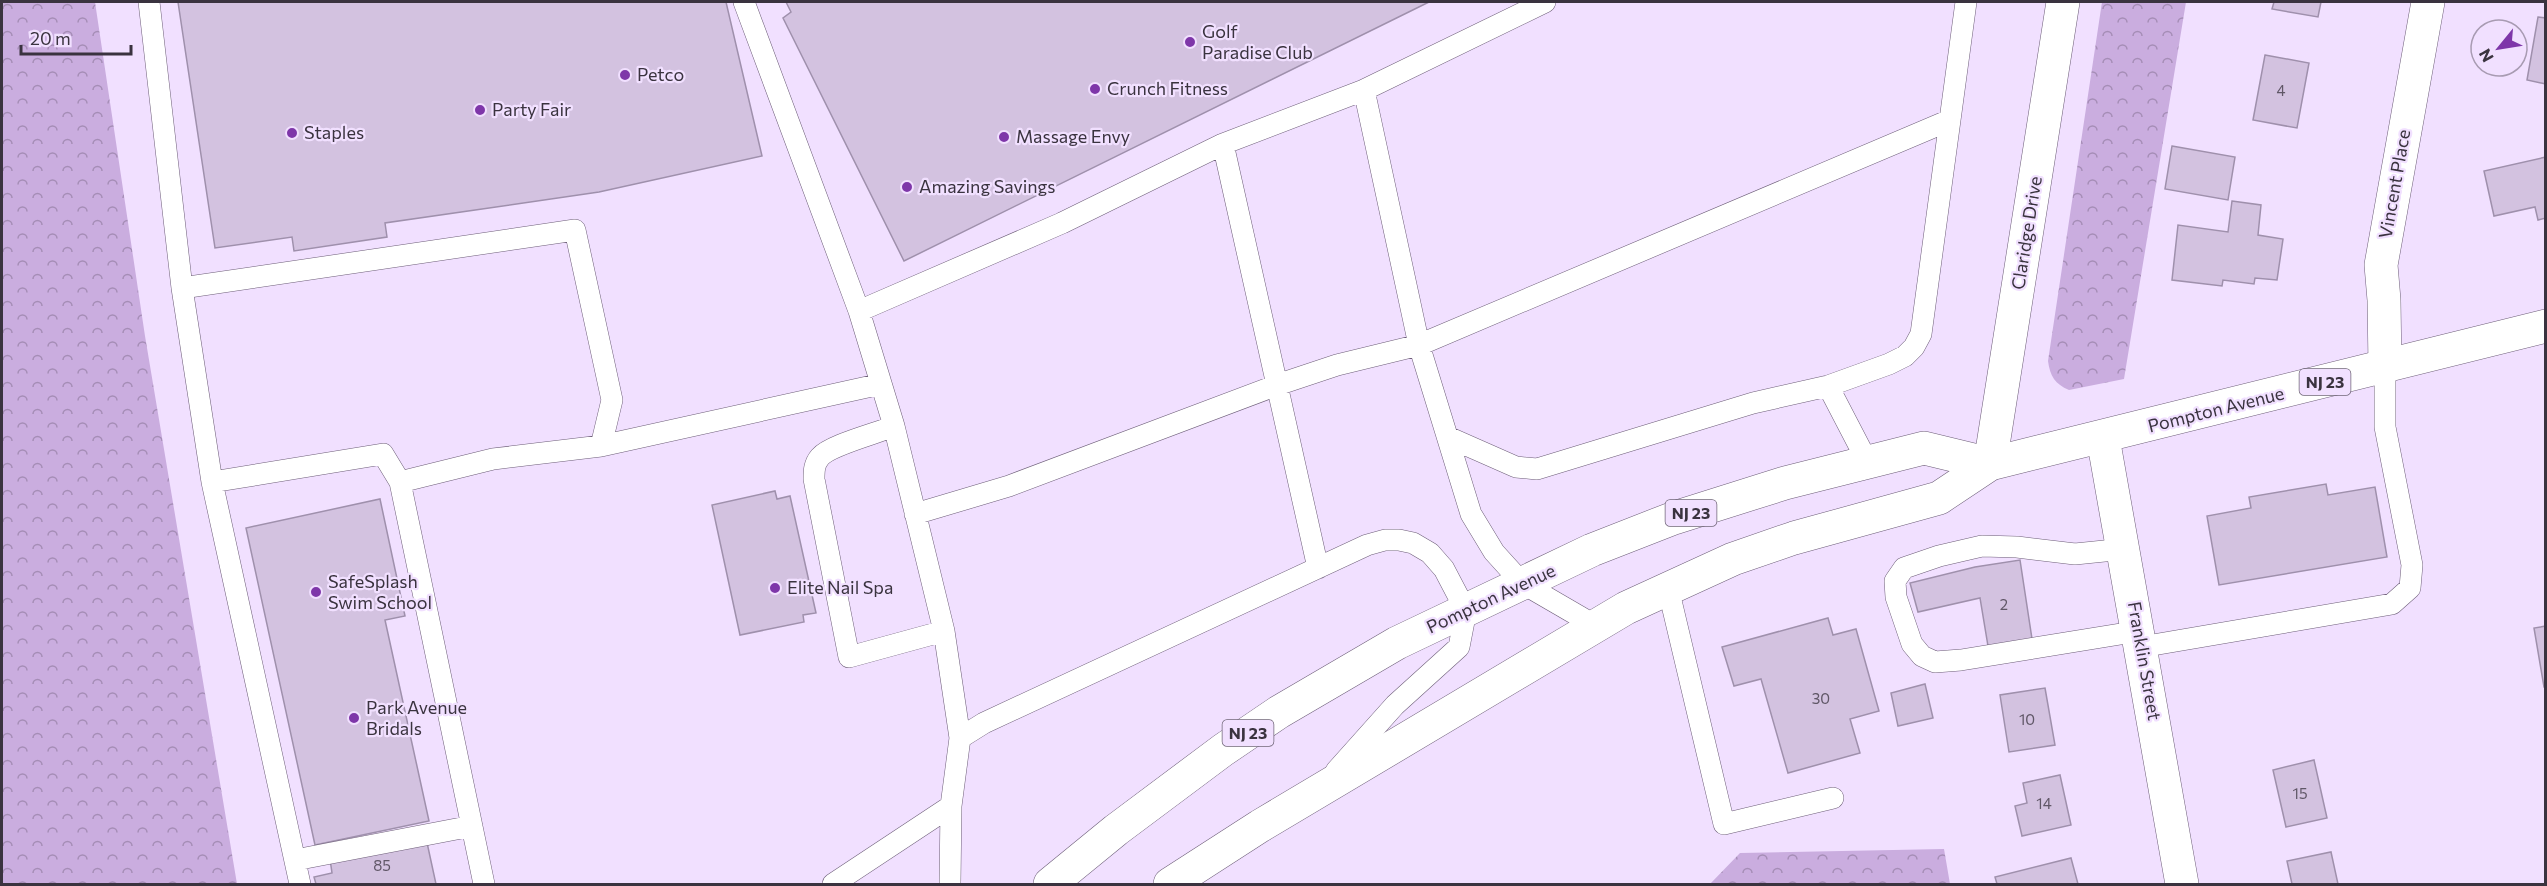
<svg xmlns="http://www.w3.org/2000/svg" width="2547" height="886" font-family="Commissioner,sans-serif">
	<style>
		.forest { fill: url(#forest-crowns) }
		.building { fill: #d3c2e0; stroke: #9f90ac; stroke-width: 1.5 }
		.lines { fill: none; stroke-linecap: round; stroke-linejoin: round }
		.lane-casing { stroke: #6d5e78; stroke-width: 22 }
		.street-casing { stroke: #6d5e78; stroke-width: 34 }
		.primary-casing { stroke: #6d5e78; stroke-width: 34 }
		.lane { stroke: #fff; stroke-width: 21 }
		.street { stroke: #fff; stroke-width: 33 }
		.primary { stroke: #fff; stroke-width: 33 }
		.poi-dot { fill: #7e36a9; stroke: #f1e0ff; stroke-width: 2 }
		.labels { text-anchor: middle; stroke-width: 4.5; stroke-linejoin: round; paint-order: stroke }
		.number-label { font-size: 15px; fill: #605767 }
		.shield { fill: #f1e0ff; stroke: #716779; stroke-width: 1.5 }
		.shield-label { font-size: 16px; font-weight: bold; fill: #3a333f }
		.poi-label { font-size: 18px; fill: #3a333f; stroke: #f1e0ff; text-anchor: start }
		.street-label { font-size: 18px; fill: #3a333f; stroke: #f1e0ff }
	</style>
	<defs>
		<pattern id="forest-crowns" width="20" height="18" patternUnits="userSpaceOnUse" patternTransform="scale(1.5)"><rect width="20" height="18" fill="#caaddf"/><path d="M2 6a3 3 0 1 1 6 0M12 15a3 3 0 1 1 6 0" fill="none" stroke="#a58db6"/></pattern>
	</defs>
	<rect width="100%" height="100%" fill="#f1e0ff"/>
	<!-- forest -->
	<path class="forest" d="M2,2h93l50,334 92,548h-235z
		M2102,2h84l-62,377 -55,11c-14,-6 -19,-14 -21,-29z
		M1944,849l6,35h-240l30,-31z"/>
	<!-- building -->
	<path class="building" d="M178,2h548l36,154 -163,36 -214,31 2,14 -93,14 -2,-14 -77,11z
		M786,2h643l-525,259 -121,-243 8,-6z
		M2274,2h47l-3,15 -46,-8z
		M2538,17l8,1v66l-19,-4z
		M2265,55l44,8 -12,65 -44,-8z
		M2172,146l63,11 -7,43 -63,-11z
		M2546,157v61l-8,2 -3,-13 -41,9 -10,-45z
		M2232,201l29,4 -3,30 25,4 -6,41 -22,-2 -1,6 -31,-4 -1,6 -50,-6 6,-55 50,7z
		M2326,484l2,11 47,-8 12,70 -168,28 -12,-69 44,-8 -2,-11z
		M775,491l2,8 13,-3 26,117 -13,2 1,7 -64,13 -28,-130z
		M380,499l25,117 -20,4 44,201 -114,24 -69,-317z
		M2020,560l12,79 -44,7 -8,-48 -62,14 -8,-29 65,-16z
		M1828,618l5,17 23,-6 23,82 -29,8 10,34 -72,20 -27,-94 -27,7 -12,-39z
		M2546,626v61h-2l-10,-59z
		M1925,684l8,34 -35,8 -7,-33z
		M2045,688l10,57 -46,7 -9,-57z
		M2314,760l13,58 -41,9 -13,-57z
		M2060,775l11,50 -49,11 -7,-30 12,-3 -4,-20z
		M426,838l10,46h-120l-2,-7 18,-4 -2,-14z
		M2331,852l7,32h-46l-5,-23z
		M2071,858l7,26h-81l-2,-7z"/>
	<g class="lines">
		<!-- lane casing -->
		<g class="lane-casing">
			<path id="lane" d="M149,2l33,286
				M744,2l115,309 35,115 50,205 16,107
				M1364,90l55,255 52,169 23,38 28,31 74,43
				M1223,144l95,424
				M859,311l203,-88 161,-79 141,-54 181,-88
				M1828,386l39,75
				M894,426c-16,7 -64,19 -74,31 -6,7 -6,14 -6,22l35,178 95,-26
				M1448,437l68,30 21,2 216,-66 75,-17 61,-22 16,-8 9,-9 7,-13 45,-332
				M212,482l171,-28 17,28 93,-23 108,-13 280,-62
				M400,482l84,402
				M915,514l94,-28 268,-101 60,-20 82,-20 531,-225
				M2124,549l-49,5 -58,-7 -35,-1 -43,10 -35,12 -9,13 1,16 16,47 10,12 13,6 26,-2 178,-29
				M1668,588l56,236 109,-26
				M2141,647l251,-43 18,-16 2,-23 -27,-138v-60
				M295,860l177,-34
				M300,884l-88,-402 -30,-194 393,-58 37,170 -11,46
				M833,884l118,-78
				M950,884l1,-78 9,-68 24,-15 383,-178 18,-5h14l14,3 17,10 14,16 22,42 -7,36 -64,58 -59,66"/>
		</g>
		<!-- street casing -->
		<g class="street-casing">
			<path id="street" d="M2385,367l-1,-67 -3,-35 47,-263
				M2103,438l79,446
				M1990,464l73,-462"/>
		</g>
		<!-- primary casing -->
		<g class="primary-casing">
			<path id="primary" d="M1050,884l66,-54 107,-80 56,-38 118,-69 195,-93 82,-32 111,-35 139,-35 66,16
				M1170,884l90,-58 366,-218 107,-49 61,-21 145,-40 51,-34 556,-138"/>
		</g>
		<!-- lane -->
		<use href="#lane" class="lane"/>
		<!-- street -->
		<use href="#street" class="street"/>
		<!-- primary -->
		<use href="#primary" class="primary"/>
	</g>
	<!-- markers -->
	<g class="poi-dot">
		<circle cx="1190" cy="42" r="6"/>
		<circle cx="625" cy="75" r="6"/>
		<circle cx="1095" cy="89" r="6"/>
		<circle cx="480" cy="110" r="6"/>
		<circle cx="292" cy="133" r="6"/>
		<circle cx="1004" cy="137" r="6"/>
		<circle cx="907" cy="187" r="6"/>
		<circle cx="775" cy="588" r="6"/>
		<circle cx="316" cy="592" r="6"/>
		<circle cx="354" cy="718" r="6"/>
	</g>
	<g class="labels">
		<!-- number labels -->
		<g class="number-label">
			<text x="2281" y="96">4</text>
			<text x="2004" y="610">2</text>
			<text x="1821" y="704">30</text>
			<text x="2027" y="725">10</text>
			<text x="2300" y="799">15</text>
			<text x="2044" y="809">14</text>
			<text x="382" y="871">85</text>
		</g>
		<!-- shield labels -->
		<g class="shield">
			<rect x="2299.5" y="369" width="51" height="26" rx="4.5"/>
			<rect x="1665.5" y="500" width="51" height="26" rx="4.5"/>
			<rect x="1222.5" y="720" width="51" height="26" rx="4.5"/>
		</g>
		<g class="shield-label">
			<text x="2325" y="388">NJ 23</text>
			<text x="1691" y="519">NJ 23</text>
			<text x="1248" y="739">NJ 23</text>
		</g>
		<!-- poi labels -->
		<g class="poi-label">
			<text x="1202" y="38">Golf<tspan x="1202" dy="21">Paradise Club</tspan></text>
			<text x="637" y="81">Petco</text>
			<text x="1107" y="95">Crunch Fitness</text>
			<text x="492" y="116">Party Fair</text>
			<text x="304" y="139">Staples</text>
			<text x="1016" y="143">Massage Envy</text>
			<text x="919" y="193">Amazing Savings</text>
			<text x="328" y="588">SafeSplash<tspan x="328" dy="21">Swim School</tspan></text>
			<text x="787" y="594">Elite Nail Spa</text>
			<text x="366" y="714">Park Avenue<tspan x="366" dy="21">Bridals</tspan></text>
		</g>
		<!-- street labels -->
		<g class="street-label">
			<text transform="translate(2395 184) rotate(-80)" y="6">Vincent Place</text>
			<text transform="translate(2027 233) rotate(-81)" y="6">Claridge Drive</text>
			<text transform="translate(2216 410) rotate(-14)" y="6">Pompton Avenue</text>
			<text transform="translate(1491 599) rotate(-25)" y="6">Pompton Avenue</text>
			<text transform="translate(2144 661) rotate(80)" y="6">Franklin Street</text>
		</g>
	</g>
	<!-- border -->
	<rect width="2547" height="886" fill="none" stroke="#3a333f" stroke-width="6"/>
	<!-- north arrow -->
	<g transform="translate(2499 48) rotate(240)"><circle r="28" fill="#f1e0ff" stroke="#a89bb2" stroke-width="1.5"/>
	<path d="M0-4.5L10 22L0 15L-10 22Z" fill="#7e36a9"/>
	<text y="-9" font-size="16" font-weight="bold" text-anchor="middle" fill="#3a333f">N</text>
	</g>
	<!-- scale -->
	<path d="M21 45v9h110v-9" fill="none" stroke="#3a333f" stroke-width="3"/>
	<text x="30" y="45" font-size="18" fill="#3a333f" stroke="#f1e0ff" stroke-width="4.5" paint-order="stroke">20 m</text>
</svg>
